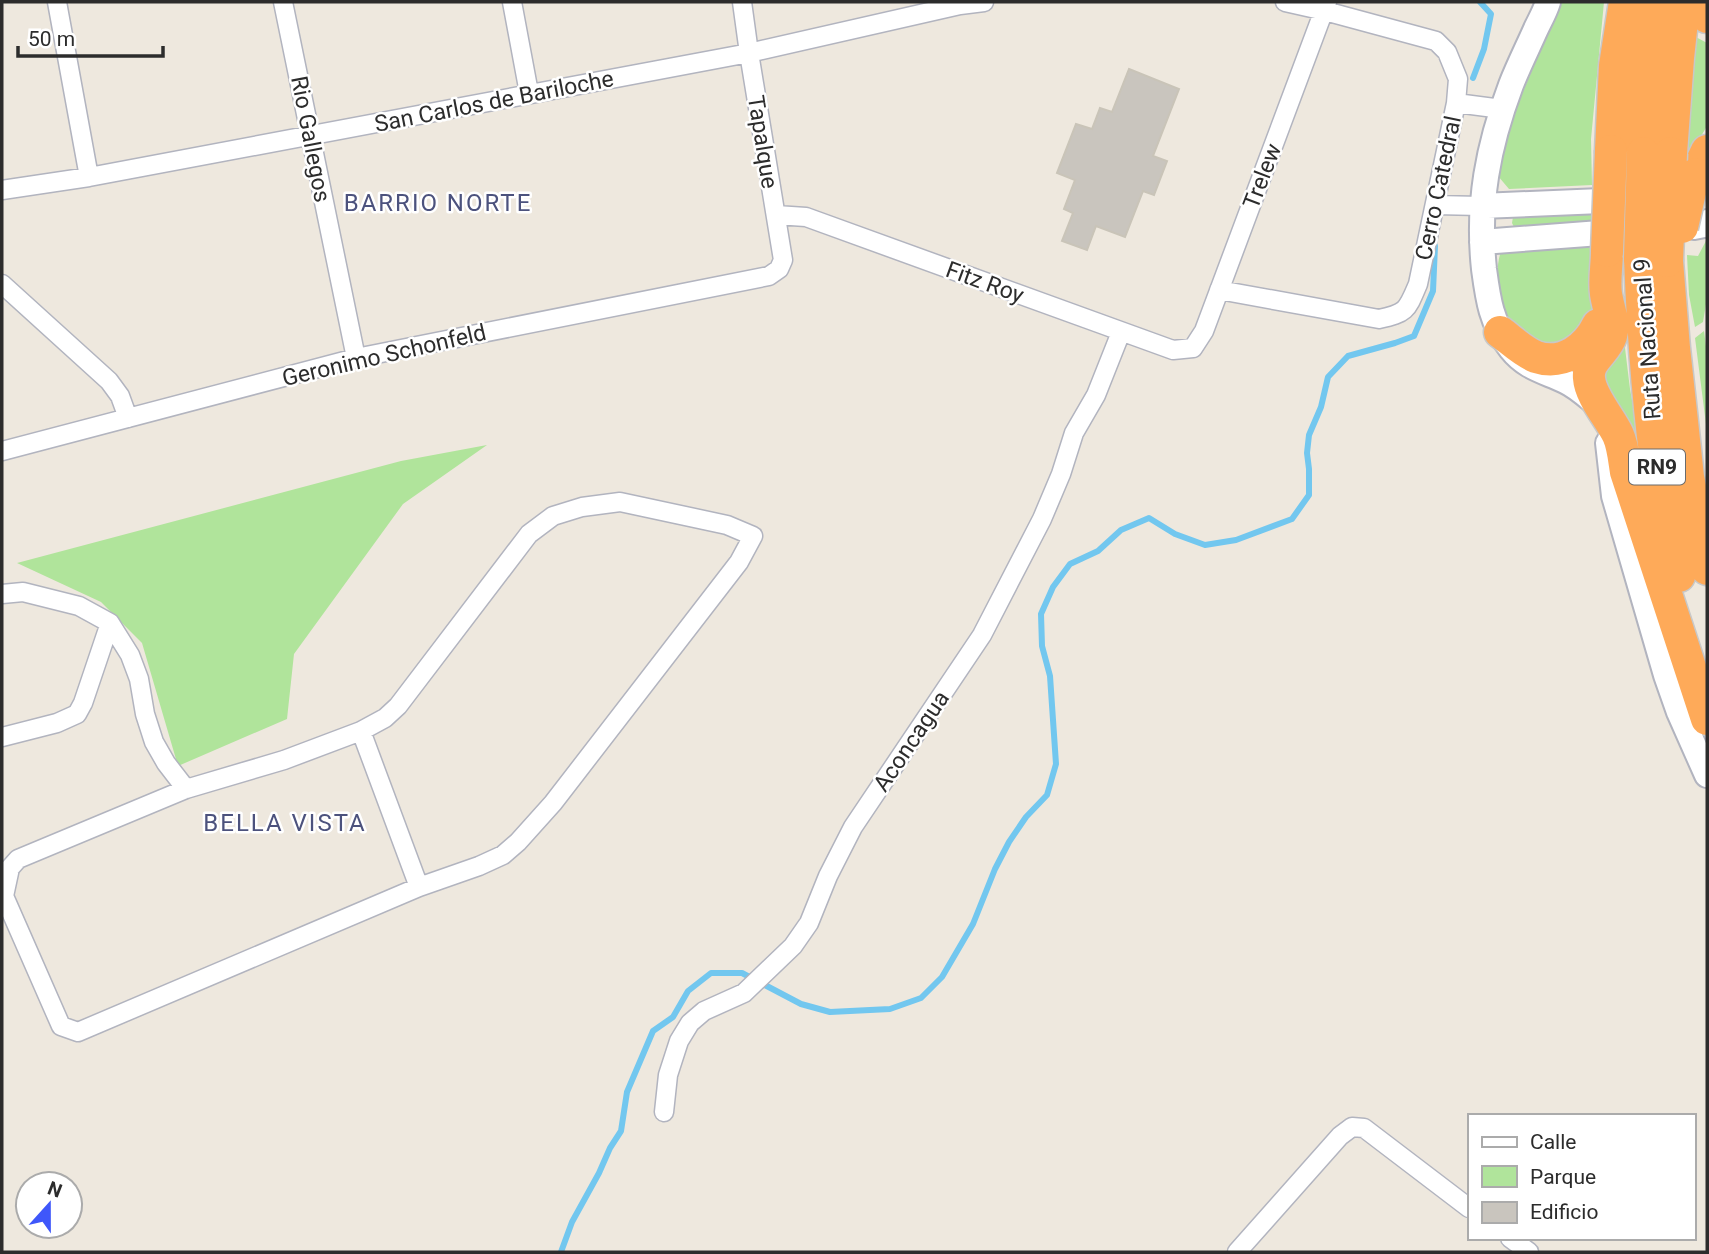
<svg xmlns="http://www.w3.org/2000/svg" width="1709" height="1254" font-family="Roboto,sans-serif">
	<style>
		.green { fill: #b0e49b }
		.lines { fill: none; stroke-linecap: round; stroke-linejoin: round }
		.stream { stroke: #72c7ef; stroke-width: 6 }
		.building { fill: #c9c5be; stroke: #c9c4b8; stroke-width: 2 }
		.street-casing { stroke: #b2b4bf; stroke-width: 21 }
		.secondary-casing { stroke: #b2b4bf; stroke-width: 28 }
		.highway-casing { stroke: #c8c8c8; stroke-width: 35 }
		.street { stroke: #fff; stroke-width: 18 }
		.secondary { stroke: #fff; stroke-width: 24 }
		.highway { stroke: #feaa59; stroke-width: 32 }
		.highway-bridge-casing { stroke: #c8c8c8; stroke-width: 35; stroke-linecap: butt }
		.highway-bridge { stroke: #feaa59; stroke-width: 32 }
		.labels { text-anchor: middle; stroke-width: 5; stroke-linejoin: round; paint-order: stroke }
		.shield { fill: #fff; stroke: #6b6b6b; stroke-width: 2 }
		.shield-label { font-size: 21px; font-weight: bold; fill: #2c2c2c }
		.street-label { font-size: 23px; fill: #2c2c2c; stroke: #fff }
		.neighbourhood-label { font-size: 24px; letter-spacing: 2px; fill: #4c527d; stroke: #fff }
	</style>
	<rect width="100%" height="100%" fill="#eee8de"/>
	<!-- green -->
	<path class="green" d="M1559,2h45l-13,137 1,46 -83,4 -11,-13v-9l13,-48 44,-102z
		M1694,36l13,7v83l-24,41z
		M1591,211v14l-73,4 -4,-2 -2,-4 1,-6 5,-2z
		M1707,239v59l-4,24 -8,5 -6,-32 -2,-40 11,1z
		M1593,242l-1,77 -4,12 -42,20 -40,-29c-5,-24 -13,-47 -5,-71z
		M1621,315l9,74 14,75c-13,-31 -29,-59 -42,-90z
		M1704,331l3,23v78l-12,-94z
		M487,445l-84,59 -109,150 -7,65 -109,47 -36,-123 -41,-41 -84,-39 384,-102z"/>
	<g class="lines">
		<!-- stream -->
		<path class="stream" d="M1473,78l11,-29 7,-35 -11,-12
			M561,1252l11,-30 27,-49 11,-25 11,-17 6,-39 26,-61 20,-14 15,-26 23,-18h31l59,31 29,8 60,-3 31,-11 21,-21 31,-53 22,-55 14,-27 17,-25 21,-22 9,-31 -6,-88 -8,-30 -1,-32 12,-27 17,-23 28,-13 23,-21 28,-12 26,16 30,11 31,-5 56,-21 17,-24v-26l-2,-16 2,-18 12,-28 7,-30 20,-21 47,-13 19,-7 19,-45 2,-45"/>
	</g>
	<!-- building -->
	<path class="building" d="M1129,69l50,20 -26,67 14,5 -13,34 -11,-4 -18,46 -29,-11 -9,24 -25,-9 11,-28 -9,-4 11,-29 -18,-7 19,-49 16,5 8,-21 12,4z"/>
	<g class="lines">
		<!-- street casing -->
		<g class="street-casing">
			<path id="street" d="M57,2l32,175
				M283,2l73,356
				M512,2l17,91
				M1456,103l46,6
				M2,190l87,-13 660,-124 211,-48 24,-3
				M1435,205l46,1
				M776,215l30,2 367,133 20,-2 11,-17 123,-329
				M2,284l107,97 11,15 8,22
				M1219,290l160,29c28,-6 28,-9 39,-35l38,-181 2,-24 -11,-27 -11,-11 -111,-30 -40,-9
				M2,451l354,-93 413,-82 10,-7 4,-9 -34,-207 -7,-51
				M620,502l107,23 26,11 -14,26 -186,241 -35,39 -15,13 -24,11 -60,21 -341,145 -17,-6 -57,-130 6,-28 8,-9 168,-70 98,-29 77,-29 24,-13 13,-12 131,-172 24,-18 29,-9z
				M2,594l21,-2 56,14 31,17 20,32 9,24 6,35 9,28 12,21 20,26
				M361,731l58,156
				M2,737l55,-14 20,-9 6,-11 27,-80
				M664,1112l4,-37 11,-34 11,-18 14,-12 40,-18 49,-47 16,-23 19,-47 25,-49 129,-192 60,-116 19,-45 13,-41 22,-38 25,-63
				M1510,1238l19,14
				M1237,1252l103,-116 12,-9 12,1 105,80"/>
		</g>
		<!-- secondary casing -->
		<g class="secondary-casing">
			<path id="secondary" d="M1548,2c-3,10 -9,20 -13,29 -8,18 -17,36 -24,54 -23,61 -34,118 -27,184 4,30 7,54 27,80 15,19 33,22 54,32 13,6 23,16 34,25
				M1481,206l120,-5
				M1694,227l10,-2 3,-3
				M1482,242l118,-9
				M1608,443l6,53 52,179 13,37 28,63"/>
		</g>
		<!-- highway casing -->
		<g class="highway-casing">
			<path id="highway" d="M1703,2l4,15
				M1611,151l4,-85 10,-64
				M1643,153v-51l11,-100
				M1671,153l7,-95 6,-56
				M1696,174l11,-23
				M1607,251c0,14 -3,29 -1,43 2,14 9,28 5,42 -5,16 -24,24 -22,42 1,18 21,40 29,57 5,11 6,25 8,37l81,247
				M1640,258c3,75 8,150 19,224 5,32 13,63 20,94
				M1667,261l7,87 14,129 19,92
				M1500,332c11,8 23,20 36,25 27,9 51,-9 62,-32"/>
		</g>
		<!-- street -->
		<use href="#street" class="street"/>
		<!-- secondary -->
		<use href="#secondary" class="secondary"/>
		<!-- highway -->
		<use href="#highway" class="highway"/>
		<!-- highway-bridge casing -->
		<g class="highway-bridge-casing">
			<path id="highway-bridge" d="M1682,227l8,-35 6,-18
				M1607,251l4,-100
				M1640,258l3,-105
				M1667,261l4,-108"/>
		</g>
		<!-- highway-bridge -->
		<use href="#highway-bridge" class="highway-bridge"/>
	</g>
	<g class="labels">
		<!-- shield labels -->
		<rect class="shield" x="1629" y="449.5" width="56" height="35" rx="5"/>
		<g class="shield-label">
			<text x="1657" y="474">RN9</text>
		</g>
		<!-- street labels -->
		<g class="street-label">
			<text transform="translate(494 101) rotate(-11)" y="8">San Carlos de Bariloche</text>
			<text transform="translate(311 139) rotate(79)" y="8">Rio Gallegos</text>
			<text transform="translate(763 142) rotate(81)" y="8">Tapalque</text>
			<text transform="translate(1262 176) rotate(-69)" y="8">Trelew</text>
			<text transform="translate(1438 188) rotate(-78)" y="8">Cerro Catedral</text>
			<text transform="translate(985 282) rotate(20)" y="8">Fitz Roy</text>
			<text transform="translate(1647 339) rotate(-94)" y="8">Ruta Nacional 9</text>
			<text transform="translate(384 355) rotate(-13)" y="8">Geronimo Schonfeld</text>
			<text transform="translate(911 741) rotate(-56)" y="8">Aconcagua</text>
		</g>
		<!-- neighbourhood labels -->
		<g class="neighbourhood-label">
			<text x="438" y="211">BARRIO NORTE</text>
			<text x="285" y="831">BELLA VISTA</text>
		</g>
	</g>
	<!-- border -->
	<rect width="1709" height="1254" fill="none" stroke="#2c2c2c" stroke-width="7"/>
	<!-- legend -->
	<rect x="1468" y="1114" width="228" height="126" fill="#ffffff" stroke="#ababab" stroke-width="2"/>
	<rect x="1482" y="1137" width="35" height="10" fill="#ffffff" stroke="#ababab" stroke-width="2"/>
	<text x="1530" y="1149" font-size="21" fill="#2c2c2c">Calle</text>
	<rect x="1482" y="1166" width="35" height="21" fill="#b0e49b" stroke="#ababab" stroke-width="2"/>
	<text x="1530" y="1184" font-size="21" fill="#2c2c2c">Parque</text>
	<rect x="1482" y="1202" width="35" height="21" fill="#c9c5be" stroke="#ababab" stroke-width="2"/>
	<text x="1530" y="1219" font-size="21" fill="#2c2c2c">Edificio</text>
	<!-- north arrow -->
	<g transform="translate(49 1205) rotate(21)"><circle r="33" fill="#ffffff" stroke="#ababab" stroke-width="2"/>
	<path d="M0-5L12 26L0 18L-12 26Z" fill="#3f57fa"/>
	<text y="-10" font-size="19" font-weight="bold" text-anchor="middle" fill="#2c2c2c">N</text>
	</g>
	<!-- scale -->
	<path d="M18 46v10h145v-10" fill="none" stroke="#2c2c2c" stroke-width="3.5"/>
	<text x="28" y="46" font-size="21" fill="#2c2c2c" stroke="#ffffff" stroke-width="5" paint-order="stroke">50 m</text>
</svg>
